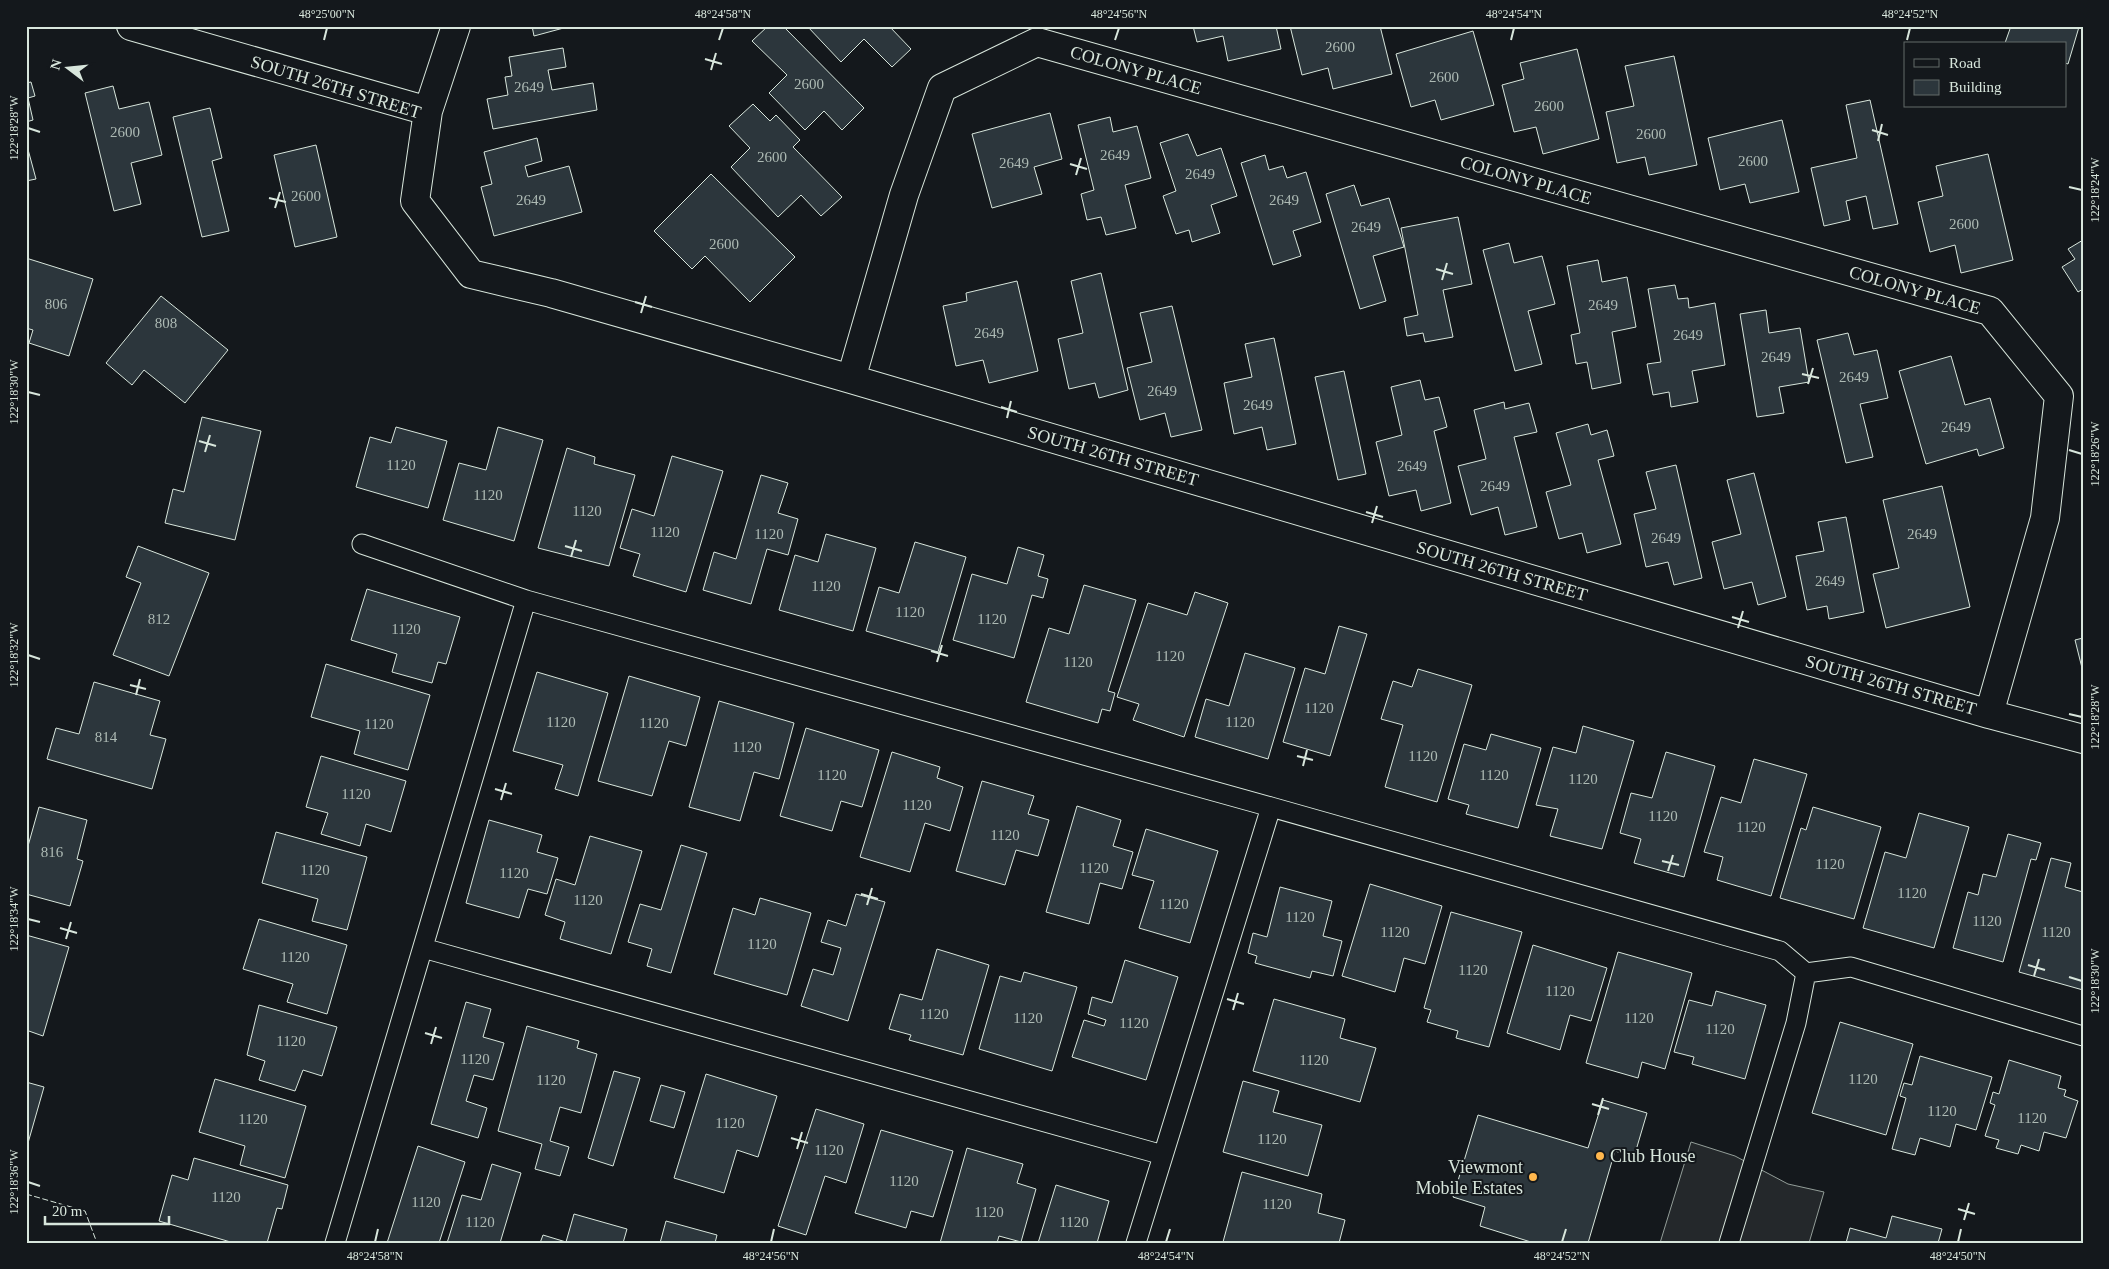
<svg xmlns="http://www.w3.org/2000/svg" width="2109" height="1269" font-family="'Times New Roman',serif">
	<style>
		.parking { fill: #24282b; stroke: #939e99 }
		.building { fill: #2c363c; stroke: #d8e6dc }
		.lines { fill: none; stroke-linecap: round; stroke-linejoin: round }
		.lane-casing { stroke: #d8e6dc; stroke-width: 21 }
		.street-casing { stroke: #d8e6dc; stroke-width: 30 }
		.lane { stroke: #14181c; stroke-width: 19 }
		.street { stroke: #14181c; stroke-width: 28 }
		.fence { stroke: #d8e6dc; stroke-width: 1; stroke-dasharray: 6 2.5; stroke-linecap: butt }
		.ticks { fill: none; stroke: #d8e6dc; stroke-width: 2 }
		.poi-dot { fill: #ffb74d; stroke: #14181c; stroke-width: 2 }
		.labels { text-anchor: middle; stroke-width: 4; stroke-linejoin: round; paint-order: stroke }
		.number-label { font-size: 15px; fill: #adbab4 }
		.street-label { font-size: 18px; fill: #d8e6dc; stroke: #14181c }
		.poi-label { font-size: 18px; fill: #d8e6dc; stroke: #14181c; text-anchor: start }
		.neatline { fill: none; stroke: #d8e6dc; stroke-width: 2 }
		.ticks-label { font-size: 12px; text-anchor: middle; fill: #d8e6dc }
	</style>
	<rect width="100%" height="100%" fill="#14181c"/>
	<!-- parking -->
	<path class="parking" d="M1691,1142l44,14 53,28 36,8 -15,51h-149z"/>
	<!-- building -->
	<path class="building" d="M532,26h39l-37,10z
		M768,26h15l81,82 -22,22 -18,-19 -19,19 -36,-37 18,-18 -35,-34z
		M807,26h82l22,23 -19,18 -28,-28 -23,23z
		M1193,26h83l5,23 -53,12 -5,-25 -26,6z
		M1290,26h90l12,48 -59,15 -5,-21 -26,7z
		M2011,26h66l2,1 -11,37 -3,-1v-19l-60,-1z
		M1473,31l21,74 -53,15 -6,-20 -24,7 -15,-53z
		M563,48l3,19 -18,3 4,20 41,-7 4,27 -104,19 -6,-30 21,-4 -3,-18 7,-1 -3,-19z
		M1577,49l22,90 -56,15 -7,-27 -22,5 -12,-47 22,-6 -4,-16z
		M1674,56l23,109 -48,10 -4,-18 -28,6 -11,-51 28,-6 -9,-40z
		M31,82l4,14 -7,2 5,22 -7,2v-39z
		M113,86l6,23 30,-7 13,53 -31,8 10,41 -27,7 -29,-118z
		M1870,100l28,124 -25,5 -7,-33 -20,5 4,19 -26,6 -13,-58 46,-10 -11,-53z
		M753,104l17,17 6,-6 24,25 -7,7 49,50 -21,19 -20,-21 -23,22 -47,-50 19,-19 -21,-22z
		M210,108l12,50 -10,3 17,70 -27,6 -29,-120z
		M1050,113l12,46 -28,8 8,27 -50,14 -20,-74z
		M1110,117l3,15 24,-6 14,52 -26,7 11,43 -30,7 -5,-18 -14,3 -6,-26 13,-4 -16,-65z
		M1782,120l17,72 -49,11 -5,-19 -25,6 -12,-52z
		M1188,134l9,22 24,-8 16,48 -26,9 9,28 -28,9 -3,-12 -13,4 -13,-38 13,-5 -16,-48z
		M537,138l5,23 -17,5 3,11 41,-11 13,46 -88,24 -13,-49 11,-3 -8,-32z
		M26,142l10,37 -10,2z
		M316,145l21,92 -42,10 -21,-92z
		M1988,154l25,106 -52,13 -6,-28 -25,7 -12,-50 25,-6 -7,-30z
		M1265,155l4,15 14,-4 4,12 19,-6 15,50 -28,9 8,25 -28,9 -32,-102z
		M711,174l84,83 -45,45 -45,-46 -13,13 -38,-38z
		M1354,185l7,21 28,-8 15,49 -31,9 13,45 -26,8 -34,-115z
		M1458,217l14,67 -29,6 10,47 -28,5 -2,-9 -16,3 -3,-18 14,-3 -17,-87z
		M2083,240v49l-5,3 -16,-25 13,-8 -7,-10z
		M1509,243l5,20 28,-7 13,48 -27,7 14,53 -27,7 -32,-121z
		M26,258l67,21 -24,77 -40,-13 4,-13 -7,-2z
		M1598,260l4,22 25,-5 9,50 -24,5 9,51 -29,6 -5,-27 -11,2 -5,-29 9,-2 -13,-67z
		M1101,273l27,117 -29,8 -4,-15 -26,6 -11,-50 25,-6 -12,-52z
		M1017,281l21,90 -49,12 -6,-23 -27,6 -13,-60 24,-5 -1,-8z
		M1675,285l3,14 10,-1 1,10 26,-5 10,62 -33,6 6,31 -27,5 -2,-15 -16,3 -6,-31 14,-2 -13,-73z
		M161,296l67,54 -43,53 -41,-33 -12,15 -26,-22z
		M1172,306l30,124 -31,7 -6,-24 -25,7 -13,-52 25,-6 -12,-49z
		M1766,310l3,23 31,-5 9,54 -30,5 5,26 -27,4 -17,-103z
		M1848,333l6,22 23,-5 11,48 -28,6 13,53 -27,6 -29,-123z
		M1274,338l22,106 -29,6 -5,-23 -28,7 -10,-51 28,-6 -7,-33z
		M1951,356l14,49 25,-7 14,50 -25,8 -2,-7 -51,15 -27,-93z
		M1344,371l22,103 -28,6 -23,-103z
		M1420,380l5,20 14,-3 8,30 -13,4 17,72 -30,8 -5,-21 -27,6 -13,-54 26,-7 -11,-48z
		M1504,402l1,7 24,-6 8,29 -23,5 23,90 -32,8 -7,-28 -27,8 -13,-49 28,-7 -12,-49z
		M202,417l59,14 -26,109 -70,-17 8,-34 11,3z
		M1588,424l3,11 16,-5 7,26 -16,4 23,84 -34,9 -5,-20 -23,6 -13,-47 25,-7 -15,-52z
		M396,427l51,14 -19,67 -72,-21 14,-50 21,6z
		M498,427l45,13 -29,101 -71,-21 16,-57 27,7z
		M567,448l28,9 -1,7 41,11 -26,91 -71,-18z
		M672,456l51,15 -37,121 -53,-16 7,-22 -20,-6 12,-39 22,7z
		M1676,465l26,113 -28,7 -6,-23 -22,5 -12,-53 22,-5 -10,-37z
		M1754,473l32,124 -28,8 -6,-23 -28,7 -12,-47 29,-8 -14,-54z
		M761,475l27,8 -10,30 20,6 -10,36 -21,-6 -16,55 -48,-14 11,-38 22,7z
		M1942,486l28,121 -84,21 -13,-54 26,-6 -16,-68z
		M1846,517l18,95 -35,7 -2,-13 -20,4 -11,-54 28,-5 -6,-29z
		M826,534l50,14 -23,83 -74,-21 16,-55 23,7z
		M915,542l51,15 -28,95 -72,-21 13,-44 20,6z
		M138,546l71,27 -40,103 -56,-21 28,-72 -15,-6z
		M1018,547l26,8 -6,21 10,3 -5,19 -11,-3 -18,63 -61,-18 19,-66 35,10z
		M1084,585l52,15 -28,91 7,2 -5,18 -8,-2 -4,14 -72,-21 23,-74 20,6z
		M367,589l93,28 -14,47 -8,-2 -6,21 -40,-11 5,-18 -46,-14z
		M1195,592l33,11 -44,134 -51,-17 6,-16 -22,-7 31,-94 39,12z
		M1339,626l28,8 -37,122 -47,-14 22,-74 20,6z
		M2083,638v34l-8,-32z
		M1245,653l50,15 -27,91 -73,-22 11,-38 23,7z
		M326,664l104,31 -22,75 -54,-16 6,-23 -49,-14z
		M1418,669l54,16 -35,117 -52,-15 18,-62 -22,-6 12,-38 19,6z
		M537,672l71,21 -30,103 -23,-7 8,-24 -50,-14z
		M629,676l71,21 -14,49 -17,-5 -17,55 -54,-15z
		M94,682l66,19 -10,34 16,4 -14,50 -105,-30 9,-31 23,6z
		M719,701l75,22 -15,56 -25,-7 -14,49 -51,-14z
		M1583,726l51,15 -32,108 -52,-13 8,-27 -22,-4 17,-58 23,6z
		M806,728l73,22 -17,57 -21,-6 -9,30 -52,-15z
		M1491,734l50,14 -23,80 -52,-14 3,-9 -21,-6 16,-55 22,6z
		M892,752l48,15 -3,11 26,9 -13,44 -25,-8 -15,49 -50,-15z
		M1666,752l49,14 -31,111 -50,-14 7,-24 -21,-6 11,-40 21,5z
		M321,756l85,25 -15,51 -25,-8 -6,22 -39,-12 7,-21 -22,-6z
		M1754,759l53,15 -36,122 -54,-16 6,-23 -19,-5 17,-55 20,6z
		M982,781l52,15 -6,18 21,6 -11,36 -22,-6 -11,35 -49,-14z
		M1077,806l44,14 -8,26 20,6 -11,37 -22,-6 -11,41 -43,-12z
		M39,807l48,13 -10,39 6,2 -13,45 -44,-12v-49l2,1z
		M1813,807l68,20 -27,92 -74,-21 21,-70 5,2z
		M1919,813l50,14 -35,121 -71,-20 22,-76 21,6z
		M489,820l53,15 -5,17 21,6 -11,36 -19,-5 -9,29 -53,-15z
		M1146,829l72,22 -28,92 -51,-15 15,-47 -22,-6z
		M276,832l91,25 -20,73 -35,-9 6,-22 -56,-16z
		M2008,834l33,9 -5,17 -5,-1 -28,103 -50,-14 15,-56 10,3 5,-21 13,3z
		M590,836l52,15 -31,103 -51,-15 5,-17 -20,-7 11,-36 19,6z
		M681,845l26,8 -36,120 -24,-7 5,-17 -24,-7 12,-38 21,6z
		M2051,858l20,5 -6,24 18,5v98l-64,-18z
		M1370,884l72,22 -17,58 -21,-6 -9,34 -53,-16z
		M1280,887l52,14 -9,35 19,5 -9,35 -21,-5 -2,7 -55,-15 2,-7 -9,-3 5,-20 14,4z
		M856,894l29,8 -37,119 -47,-15 12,-37 20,6 8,-27 -20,-6 7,-22 18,6z
		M760,898l51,15 -24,82 -73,-21 19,-66 22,7z
		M1451,912l71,20 -33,115 -33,-9 2,-7 -31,-9 4,-12 -7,-2z
		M259,919l88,26 -20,69 -40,-12 6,-18 -50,-15z
		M26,935l43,12 -26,89 -17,-6z
		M1533,945l74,23 -16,53 -21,-6 -10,35 -53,-17z
		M937,949l52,16 -26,90 -54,-15 2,-5 -22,-6 11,-35 22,6z
		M1618,952l74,21 -27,96 -23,-7 -4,16 -52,-15z
		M1125,960l53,17 -32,103 -74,-23 12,-37 20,6 2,-6 -18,-6 4,-17 20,6z
		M1024,972l53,15 -25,84 -73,-22 21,-73 21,6z
		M1716,991l50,14 -21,74 -53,-15 2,-7 -20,-5 15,-52 23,6z
		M1274,999l71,20 -5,19 36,10 -16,54 -107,-31z
		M466,1002l25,7 -8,28 21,6 -11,37 -19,-5 -8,26 21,7 -9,30 -47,-14z
		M259,1005l78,22 -15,49 -19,-6 -8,21 -36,-11 6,-19 -18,-6z
		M1840,1022l73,22 -27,91 -74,-22z
		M527,1026l52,15 -2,7 20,6 -16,59 -21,-6 -10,34 19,6 -9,29 -25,-7 7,-25 -44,-13z
		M1920,1056l72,21 -16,53 -20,-6 -6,23 -30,-9 -5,17 -23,-6 14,-51 -6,-2 4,-13 8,2z
		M2009,1060l52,16 -3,12 8,2 -2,6 14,5 -12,37 -22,-6 -5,19 -18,-6 -3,9 -22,-6 3,-8 -14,-4 10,-31 -5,-2 3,-11 6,2z
		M614,1071l26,7 -27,88 -25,-8z
		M706,1074l71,22 -19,61 -21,-7 -13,43 -50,-15z
		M215,1079l91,27 -21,72 -45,-13 5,-19 -46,-14z
		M1243,1081l36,10 -6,21 49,13 -14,51 -85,-24z
		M26,1082l18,5 -18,63z
		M661,1085l24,7 -11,36 -24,-7z
		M1603,1100l44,13 -13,44 -19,-6 -27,92h-54l-54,-17 5,-19 -32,-10 25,-82 110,33z
		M816,1109l48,15 -18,59 -21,-7 -19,59 -28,-9z
		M881,1130l72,21 -20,66 -22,-6 -5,17 -51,-15z
		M418,1146l47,16 -26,81h-52z
		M967,1148l56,16 -6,19 19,6 -15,53 -22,-6 -2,7h-57z
		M194,1158l94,27 -6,24 -5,-1 -10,35h-33l-75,-22 13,-46 16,5z
		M492,1164l29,9 -21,70h-53l15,-48 19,5z
		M1242,1172l80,22 -4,19 27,7 -6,23 -116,-1z
		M1056,1185l53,16 -12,42h-59z
		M574,1214l53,15 -4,14h-83l3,-8 23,7z
		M1892,1216l50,13 -4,14h-92l4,-15 36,10z
		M666,1221l51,14 -2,8h-55z"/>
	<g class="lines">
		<!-- lane casing -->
		<g class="lane-casing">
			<path id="lane" d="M362,544l164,56 745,207 509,144 26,22 -10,50 -67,220
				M423,948l740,207
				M1806,973l45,-6 232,69
				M335,1243l191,-643
				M1136,1243l135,-436"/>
		</g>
		<!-- street casing -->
		<g class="street-casing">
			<path id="street" d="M131,26l297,85
				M456,26l-28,85 -13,90 56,73 80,19 300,86 1138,335 94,25
				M851,379l53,-184 38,-107 95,-46 953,269 69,85 -14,122 -56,196"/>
		</g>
		<!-- lane -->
		<use href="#lane" class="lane"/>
		<!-- street -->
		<use href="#street" class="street"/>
		<!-- fence -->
		<path class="fence" d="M26,1194l59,17 12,32"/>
	</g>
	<!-- ticks -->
	<path class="ticks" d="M324,40l3,-12M719,40l4,-12M1115,40l4,-12M1511,40l3,-12M1907,40l3,-12M705,59l17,5M711,70l5,-17M28,128l12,4M1872,130l16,5M1878,141l4,-17M1070,164l17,5M1076,175l5,-17M2069,187l13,3M269,198l17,4M275,208l5,-16M1436,269l17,5M1442,280l5,-17M635,302l17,5M641,313l5,-17M1802,374l17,4M1808,384l5,-16M28,392l12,3M1001,407l16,5M1007,418l4,-17M199,441l17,5M2069,450l13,4M205,452l5,-17M1366,512l17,5M1372,523l5,-17M565,546l17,5M571,557l5,-17M1732,617l17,5M1738,628l5,-17M931,651l17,5M28,655l12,4M937,662l5,-17M130,685l16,4M136,695l4,-16M2069,714l13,3M1297,756l16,4M1303,766l4,-16M495,789l17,5M501,800l5,-17M1662,861l17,4M1668,871l5,-16M861,894l17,5M867,905l5,-17M28,919l12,3M60,928l17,5M66,939l5,-17M2028,965l17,5M2034,976l5,-17M2069,977l13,4M1227,999l17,5M1233,1010l5,-17M425,1033l17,5M431,1044l5,-17M1592,1104l17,5M1598,1115l5,-17M791,1138l17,5M797,1149l5,-17M28,1182l12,4M1958,1209l17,5M1964,1220l5,-17M375,1242l3,-13M771,1242l3,-13M1166,1242l4,-13M1562,1242l4,-13M1958,1242l3,-13"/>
	<!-- markers -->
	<g class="poi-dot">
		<circle cx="1600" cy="1156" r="5"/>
		<circle cx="1533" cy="1177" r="5"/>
	</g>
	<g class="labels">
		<!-- number labels -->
		<g class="number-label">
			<text x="1340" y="52">2600</text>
			<text x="1444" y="82">2600</text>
			<text x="809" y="89">2600</text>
			<text x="529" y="92">2649</text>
			<text x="1549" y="111">2600</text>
			<text x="125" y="137">2600</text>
			<text x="1651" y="139">2600</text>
			<text x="1115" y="160">2649</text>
			<text x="772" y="162">2600</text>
			<text x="1753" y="166">2600</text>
			<text x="1014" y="168">2649</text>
			<text x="1200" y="179">2649</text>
			<text x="306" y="201">2600</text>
			<text x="531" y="205">2649</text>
			<text x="1284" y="205">2649</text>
			<text x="1964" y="229">2600</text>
			<text x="1366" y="232">2649</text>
			<text x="724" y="249">2600</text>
			<text x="56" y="309">806</text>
			<text x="1603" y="310">2649</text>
			<text x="166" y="328">808</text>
			<text x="989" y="338">2649</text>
			<text x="1688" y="340">2649</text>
			<text x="1776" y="362">2649</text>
			<text x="1854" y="382">2649</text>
			<text x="1162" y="396">2649</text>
			<text x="1258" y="410">2649</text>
			<text x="1956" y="432">2649</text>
			<text x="401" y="470">1120</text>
			<text x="1412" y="471">2649</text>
			<text x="1495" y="491">2649</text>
			<text x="488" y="500">1120</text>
			<text x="587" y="516">1120</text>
			<text x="665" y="537">1120</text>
			<text x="769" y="539">1120</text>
			<text x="1922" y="539">2649</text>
			<text x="1666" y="543">2649</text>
			<text x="1830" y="586">2649</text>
			<text x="826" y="591">1120</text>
			<text x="910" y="617">1120</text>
			<text x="159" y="624">812</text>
			<text x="992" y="624">1120</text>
			<text x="406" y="634">1120</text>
			<text x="1170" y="661">1120</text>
			<text x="1078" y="667">1120</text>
			<text x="1319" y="713">1120</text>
			<text x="561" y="727">1120</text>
			<text x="1240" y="727">1120</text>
			<text x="654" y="728">1120</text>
			<text x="379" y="729">1120</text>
			<text x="106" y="742">814</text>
			<text x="747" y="752">1120</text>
			<text x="1423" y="761">1120</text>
			<text x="832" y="780">1120</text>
			<text x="1494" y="780">1120</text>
			<text x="1583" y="784">1120</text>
			<text x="356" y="799">1120</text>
			<text x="917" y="810">1120</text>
			<text x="1663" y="821">1120</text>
			<text x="1751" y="832">1120</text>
			<text x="1005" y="840">1120</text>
			<text x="52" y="857">816</text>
			<text x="1830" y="869">1120</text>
			<text x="1094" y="873">1120</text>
			<text x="315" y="875">1120</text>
			<text x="514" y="878">1120</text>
			<text x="1912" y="898">1120</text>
			<text x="588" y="905">1120</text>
			<text x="1174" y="909">1120</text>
			<text x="1300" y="922">1120</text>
			<text x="1987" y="926">1120</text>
			<text x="1395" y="937">1120</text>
			<text x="2056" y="937">1120</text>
			<text x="762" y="949">1120</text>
			<text x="295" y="962">1120</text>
			<text x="1473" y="975">1120</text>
			<text x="1560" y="996">1120</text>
			<text x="934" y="1019">1120</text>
			<text x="1028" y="1023">1120</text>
			<text x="1639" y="1023">1120</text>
			<text x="1134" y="1028">1120</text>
			<text x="1720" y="1034">1120</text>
			<text x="291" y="1046">1120</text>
			<text x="475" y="1064">1120</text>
			<text x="1314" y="1065">1120</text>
			<text x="1863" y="1084">1120</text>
			<text x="551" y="1085">1120</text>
			<text x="1942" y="1116">1120</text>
			<text x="2032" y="1123">1120</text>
			<text x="253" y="1124">1120</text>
			<text x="730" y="1128">1120</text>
			<text x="1272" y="1144">1120</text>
			<text x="829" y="1155">1120</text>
			<text x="904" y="1186">1120</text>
			<text x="226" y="1202">1120</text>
			<text x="426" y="1207">1120</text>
			<text x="1277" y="1209">1120</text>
			<text x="989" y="1217">1120</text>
			<text x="480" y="1227">1120</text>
			<text x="1074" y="1227">1120</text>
		</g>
		<!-- street labels -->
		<g class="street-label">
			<text transform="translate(1136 70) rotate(16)" y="6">COLONY PLACE</text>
			<text transform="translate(336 87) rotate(17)" y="6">SOUTH 26TH STREET</text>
			<text transform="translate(1526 180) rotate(16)" y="6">COLONY PLACE</text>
			<text transform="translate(1915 290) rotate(16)" y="6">COLONY PLACE</text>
			<text transform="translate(1113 456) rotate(16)" y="6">SOUTH 26TH STREET</text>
			<text transform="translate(1502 571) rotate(16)" y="6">SOUTH 26TH STREET</text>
			<text transform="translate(1891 685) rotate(16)" y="6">SOUTH 26TH STREET</text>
		</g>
		<!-- poi labels -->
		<g class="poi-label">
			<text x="1610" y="1162">Club House</text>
			<text x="1523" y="1173" text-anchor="end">Viewmont<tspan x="1523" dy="21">Mobile Estates</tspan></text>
		</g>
	</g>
	<!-- border -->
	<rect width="2109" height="1269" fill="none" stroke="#14181c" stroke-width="55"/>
	<!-- legend -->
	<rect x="1904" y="42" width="162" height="65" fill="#14181c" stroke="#626a69"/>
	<rect x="1914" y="59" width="25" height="8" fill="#14181c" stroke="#626a69"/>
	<text x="1949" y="68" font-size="15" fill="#d8e6dc">Road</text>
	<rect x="1914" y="80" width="25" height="15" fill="#2c363c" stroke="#626a69"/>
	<text x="1949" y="92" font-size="15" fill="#d8e6dc">Building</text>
	<!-- north arrow -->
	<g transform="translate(68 68) rotate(286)" stroke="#14181c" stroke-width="4" paint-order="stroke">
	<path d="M0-4L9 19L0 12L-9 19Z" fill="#d8e6dc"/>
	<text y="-8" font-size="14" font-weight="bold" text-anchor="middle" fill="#d8e6dc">N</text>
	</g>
	<!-- scale -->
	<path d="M45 1216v8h124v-8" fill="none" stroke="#d8e6dc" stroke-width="2.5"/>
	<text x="52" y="1216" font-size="15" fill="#d8e6dc" stroke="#14181c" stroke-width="4" paint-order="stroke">20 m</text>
	<rect x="28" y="28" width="2054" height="1214" class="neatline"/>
	<g class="ticks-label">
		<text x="327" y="18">48°25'00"N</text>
		<text x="723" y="18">48°24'58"N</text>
		<text x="1119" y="18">48°24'56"N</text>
		<text x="1514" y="18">48°24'54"N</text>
		<text x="1910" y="18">48°24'52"N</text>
		<text transform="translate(14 128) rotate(-90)" y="4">122°18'28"W</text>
		<text transform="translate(2095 190) rotate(-90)" y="4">122°18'24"W</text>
		<text transform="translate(14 392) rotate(-90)" y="4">122°18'30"W</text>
		<text transform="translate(2095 454) rotate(-90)" y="4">122°18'26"W</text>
		<text transform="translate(14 655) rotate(-90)" y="4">122°18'32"W</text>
		<text transform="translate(2095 717) rotate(-90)" y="4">122°18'28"W</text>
		<text transform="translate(14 919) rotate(-90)" y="4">122°18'34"W</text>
		<text transform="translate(2095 981) rotate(-90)" y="4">122°18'30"W</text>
		<text transform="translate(14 1182) rotate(-90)" y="4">122°18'36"W</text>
		<text x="375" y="1260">48°24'58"N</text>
		<text x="771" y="1260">48°24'56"N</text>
		<text x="1166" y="1260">48°24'54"N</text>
		<text x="1562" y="1260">48°24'52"N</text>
		<text x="1958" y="1260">48°24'50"N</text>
	</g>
</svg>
